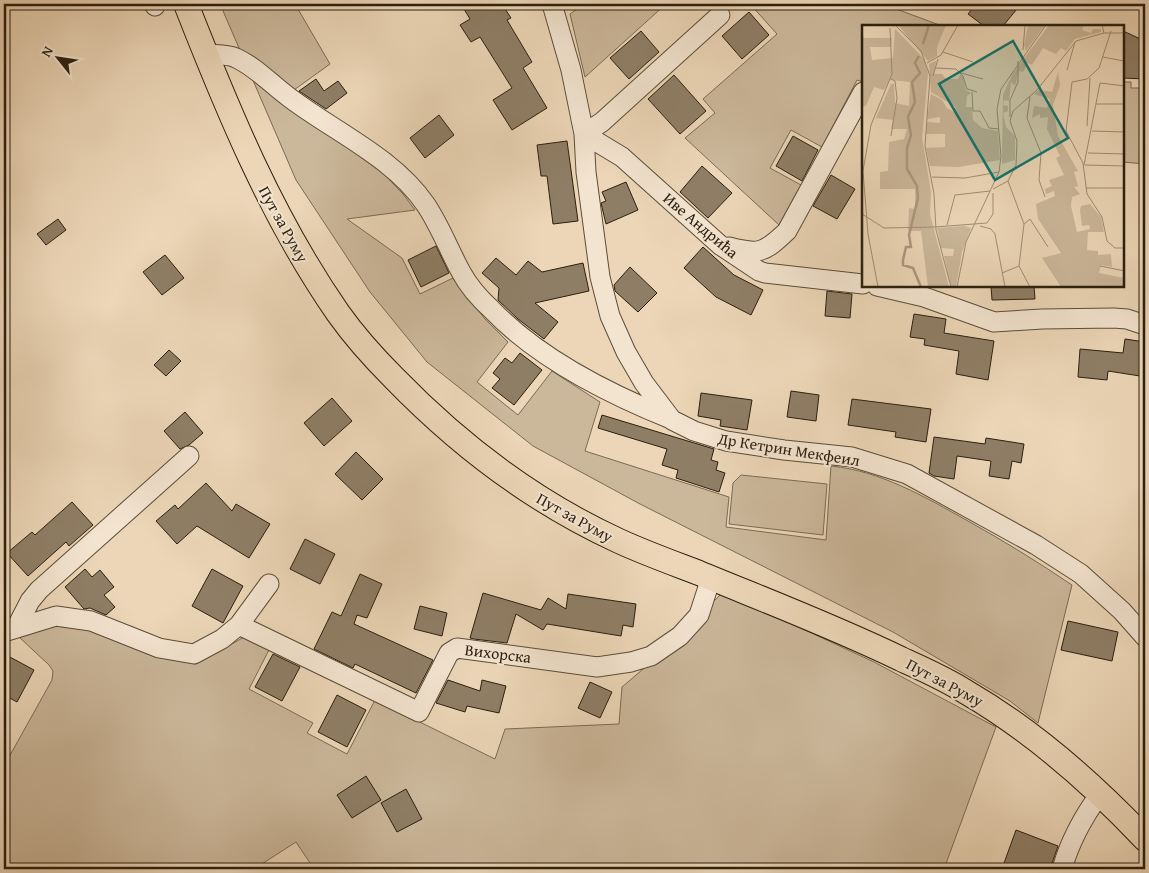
<svg xmlns="http://www.w3.org/2000/svg" width="1149" height="873" font-family="'Gentium Book Plus',serif">
	<style>
		.green { fill: #cbb79a; stroke: #7b6b54 }
		.building { fill: #8f7e66; stroke: #2b1f0f }
		.lines { fill: none; stroke-linecap: round; stroke-linejoin: round }
		.minor-casing { stroke: #5b4d39; stroke-width: 21 }
		.major-casing { stroke: #2b1f0f; stroke-width: 26 }
		.minor { stroke: #f3e4d0; stroke-width: 19 }
		.major { stroke: #ecd6b7; stroke-width: 24 }
		.labels { text-anchor: middle; stroke-width: 4; stroke-linejoin: round; paint-order: stroke }
		.street-label { font-size: 16px; fill: #2b1f0f; stroke: #f3e4d0 }
		.inset-river { fill: none; stroke: #aa987e; stroke-width: 2.5 }
		.inset-road { fill: none; stroke: #9f8d74; stroke-width: 1 }
		.view { fill: #0f766e; fill-opacity: 0.15; stroke: #0f766e; stroke-width: 2.5 }
		.inset-edge { fill: none; stroke: #2b1f0f; stroke-width: 2.5 }
	</style>
	<rect width="100%" height="100%" fill="#ecd6b7"/>
	<filter id="stains"><feTurbulence type="fractalNoise" baseFrequency=".004" numOctaves="4"/><feColorMatrix values="0 0 0 0 .2 0 0 0 0 .09 0 0 0 0 .02 0 0 0 .5 -.17"/></filter>
	<radialGradient id="worn" r=".72"><stop offset=".6" stop-color="#630" stop-opacity="0"/><stop offset="1" stop-color="#630" stop-opacity=".3"/></radialGradient>
	<!-- green -->
	<path class="green" d="M220,4h75l35,60 -36,26 29,40 61,44 19,20 12,16 -68,9 55,39 18,36 33,-16 32,41 23,23 -31,40 41,33 34,-44 48,31 -15,49 144,46 -3,30 100,13 5,-74c50,5 94,31 137,55 36,20 70,41 104,64l-34,138 -28,-22 -117,-69 -253,-128 -107,-58 -106,-84 -57,-70 -74,-112z
		M584,4h82l-81,73 -15,-63z
		M750,4h133l59,22h-79v56l-6,-2 -35,67 -31,-17 -21,38 31,17 -22,40 -94,-87 30,-25 -12,-14 74,-65z
		M1123,82h8v6h14v76l-22,-2z
		M741,475l86,9 -4,51 -94,-11 4,-41z
		M723,592l151,70 122,65 -52,142h-630l-18,-27 -42,27h-250v-103l48,-86 1,-9 -4,-6 -30,-28 37,-11 32,4 68,27 40,7 50,-28 24,12 -21,41 64,34 -6,10 40,21 28,-54 120,59 10,-30 114,-5 3,-37 41,-35z"/>
	<!-- building -->
	<path class="building" d="M461,4h41l9,14 -4,2 25,42 -9,6 24,40 -35,22 -19,-30 19,-12 -32,-51 -9,5 -11,-17 10,-6z
		M976,4h45l-18,22h-19l-16,-12z
		M749,12l20,23 -27,24 -20,-23z
		M641,31l18,21 -30,27 -19,-21z
		M1123,31l22,10v38l-22,-1z
		M674,75l32,36 -26,23 -32,-35z
		M316,79l8,12 14,-10 9,12 -21,16 -27,-18z
		M439,115l15,20 -29,23 -15,-20z
		M793,136l25,14 -16,31 -26,-15z
		M567,141l11,80 -25,3 -6,-48h-6l-4,-31z
		M702,166l30,27 -24,25 -28,-26z
		M831,175l24,14 -18,30 -24,-13z
		M626,182l12,28 -32,14 -5,-21 5,-2 -4,-9z
		M58,219l8,11 -20,15 -9,-11z
		M436,246l13,27 -28,14 -13,-27z
		M703,247l31,28 29,15 -12,25 -35,-18 -32,-29z
		M165,255l19,23 -22,17 -19,-23z
		M496,258l20,17 12,-14 14,11 41,-9 6,28 -54,12 23,19 -14,17 -26,-20 -20,-19 1,-12 -17,-15z
		M630,267l27,26 -19,19 -23,-21 -1,-6z
		M991,286h43l1,13 -43,1z
		M827,291l25,3 -2,24 -25,-2z
		M914,314l32,5 -2,14 50,8 -6,39 -32,-6 3,-23 -35,-6 1,-6 -15,-2z
		M1125,339l20,3 -5,34 -32,-5 -1,9 -29,-3 2,-28 43,4z
		M169,350l12,11 -15,15 -12,-11z
		M520,353l22,17 -28,35 -22,-17 8,-9 -7,-6 12,-15 7,5z
		M791,391l28,4 -3,26 -29,-4z
		M701,393l51,7 -5,30 -27,-4 1,-6 -23,-4z
		M332,398l20,23 -28,25 -20,-23z
		M852,399l79,10 -5,33 -31,-5 1,-5 -48,-7z
		M185,412l18,21 -14,12 -9,4 -16,-18z
		M602,415l112,34 -3,11 7,2 -2,8 9,3 -6,19 -43,-14 2,-8 -16,-5 5,-16 -69,-21z
		M934,437l51,7 1,-6 38,6 -3,19 -9,-2 -3,18 -20,-3 2,-15 -34,-5 -3,23 -20,-3 -5,-3z
		M356,452l27,27 -21,21 -27,-26z
		M206,483l26,28 4,-7 34,20 -21,34 -52,-32 -20,18 -21,-23 19,-16 3,4z
		M72,502l21,23 -24,21 -3,-4 -38,34 -21,-23 25,-21 3,3z
		M305,539l30,15 -15,30 -30,-15z
		M85,569l7,8 8,-7 14,17 -10,8 11,12 -9,8 -16,-7 -6,1 -19,-22z
		M212,569l31,17 -20,37 -31,-17z
		M360,574l22,10 -15,34 -10,-3 -3,9 79,36 -17,33 -61,-29 -2,4 -39,-19 18,-37 9,4z
		M483,593l58,17 7,-12 18,11 2,-15 68,10 -3,23 -10,-2 -2,11 -74,-12 -4,6 -27,-16 -9,29 -33,-4 -4,-1z
		M420,606l27,7 -5,23 -28,-7z
		M1068,621l50,11 -6,29 -51,-11z
		M273,654l27,13 -18,34 -27,-14z
		M8,656l26,14 -17,32 -13,-7v-32z
		M448,680l32,11 2,-11 24,6 -7,27 -32,-7 -2,6 -29,-9z
		M590,682l22,10 -12,26 -22,-10z
		M337,695l29,15 -19,37 -29,-15z
		M366,776l15,24 -29,18 -15,-23z
		M406,789l16,30 -25,13 -16,-29z
		M1016,830l42,16 -8,23h-38l-9,-3z"/>
	<g class="lines">
		<!-- minor casing -->
		<g class="minor-casing">
			<path id="minor" d="M154,4l1,2
				M552,4l19,66 13,64 2,38 14,105 10,39 16,36 18,31 28,37 22,11 32,10 58,9 68,7 55,17 129,71 45,29 41,37 23,26
				M720,15l-118,107 -18,12 38,23 98,88 39,26 6,2 98,11
				M206,54c9,1 22,0 30,4 20,9 36,27 54,40 45,34 103,59 136,107 14,21 23,45 35,67 7,13 20,28 31,38 47,49 117,84 179,109
				M729,247c30,8 35,6 58,-16l76,-139
				M877,286l47,11 70,25 48,-3 72,-1 13,1 18,6
				M239,625l180,87 30,-59 8,-5 140,19 34,-5 20,-6 29,-20 19,-21 12,-37
				M16,628l14,-27 9,-11 150,-134
				M4,632l52,-16 35,5 68,27 35,6 28,-15 17,-14 30,-41
				M1062,869c8,-28 21,-52 38,-75"/>
		</g>
		<!-- major casing -->
		<g class="major-casing">
			<path id="major" d="M186,4c42,107 86,214 152,309 17,24 36,45 56,65 65,67 140,124 225,163 26,12 54,22 80,32 68,28 136,54 202,86 22,10 45,20 65,33 67,39 126,91 179,147"/>
		</g>
		<!-- minor -->
		<use href="#minor" class="minor"/>
		<!-- major -->
		<use href="#major" class="major"/>
	</g>
	<g class="labels">
		<!-- street labels -->
		<g class="street-label">
			<text transform="translate(284 224) rotate(61)" y="6">Пут за Руму</text>
			<text transform="translate(701 225) rotate(40)" y="6">Иве Андрића</text>
			<text transform="translate(789 449) rotate(9)" y="6">Др Кетрин Мекфеил</text>
			<text transform="translate(575 517) rotate(29)" y="6">Пут за Руму</text>
			<text transform="translate(498 653) rotate(7)" y="6">Вихорска</text>
			<text transform="translate(945 682) rotate(28)" y="6">Пут за Руму</text>
		</g>
	</g>
	<!-- overview -->
	<g transform="translate(862 25)">
		<rect width="262" height="262" fill="#ecd6b7"/>
		<path d="M36,0h48l-9,22v9l-9,5zM166,0h17l-19,26 -2,-6zM187,0h35l-2,5 9,3 2,-4h8v3l-26,7 -9,12 -5,-3 -5,6 -13,-6 -11,17 -4,-2 -5,9 -4,-1 -4,15 -4,-4 -2,19 -5,-1 -1,5 5,1v5l-5,2 3,14 9,9v24l-13,4 1,-69 9,-20zM33,4l29,30 4,14 -6,65 9,54 -1,22 19,73h-21l-7,-56h-13l1,-23 6,1v-20h-35v-17l8,-1 1,-29 15,-3 3,-10h-16l2,-9 -17,-2 15,-34h3l1,19 14,3 1,-24 -20,-2 -6,10 -10,-3 -8,19h-4v-72l2,4h28l-1,9h-21l2,13 21,-2zM74,36l-2,13h8l4,5h12l2,-5 3,2 3,14 5,3 -4,3 -1,11h6l1,13 9,8 16,3 2,29 -41,7 -29,-1 -4,-18 19,-1v-13h-19l1,-12 13,1v-6l-13,2 4,-25 11,6 5,8 7,4 2,-5 -25,-15 -2,-28zM196,47l2,13 -7,20 5,31 20,35 -4,1 4,14 -4,1 6,7 -8,3 -1,9 6,26 13,-3 -1,-4 -7,1 -2,-16 1,-4 9,-2 11,13 3,15h-16l-1,18 11,1v4l13,-1 1,13 -11,-2 -2,8 25,5v9h-63l-19,-29 19,-5 -23,-34 -2,-15 19,-8 -1,-5 -8,3 -1,-5 7,-3 -3,-6 15,-5 -8,-17 4,-2 -13,-27 1,-12 -8,1v-4l-8,4 2,-12 13,2 3,-9 -16,-5 5,-4 13,2zM102,201l7,2 -9,24 -6,35h-5l-7,-31h9l1,-7 -13,-1 -4,-20z" fill="#cbb79a"/>
		<path class="inset-river" d="M61,19l6,-19M57,31l-4,7 5,10 -8,9 3,20 -7,15 3,18 -4,13v21l10,17 1,12 -9,37 2,12h-5l-3,13v5l10,3 8,19"/>
		<path class="inset-road" d="M33,0l26,26 9,25 -5,70 9,48 2,36 15,57M240,0l2,8h21M249,6l-12,37 -12,11 -15,3 -6,49 17,32 4,31 15,23 5,24 8,7h10M161,25l2,-25M81,27l30,10M241,32l21,4M65,38l14,-8 17,-30M73,43l21,1 7,7 4,13 10,3M205,45l8,-28M99,48l22,6M71,51l5,-17M110,67l1,19h7l9,17 10,1M168,72l-3,21 14,35 -2,27 6,17M234,79h29M148,92v-17l8,-18v-21M225,101l3,-48M230,106l33,1M29,111l6,-38 -2,-17 -4,-2M226,128l37,1M222,140l16,-82 25,3M223,140l40,1M70,152l33,1 34,-6M146,156l16,43 -5,42 11,21M224,163h39M131,164l15,-8 8,-16 1,-24 -7,-20 3,-10 24,-21 39,-49 28,-8M0,189l22,14 51,-1M162,199l6,-5 18,28M85,200l8,-30 35,-4M118,201l11,3 4,5 10,53M73,202l52,-4 6,-9v-21M238,241l25,5M140,248l17,-7M16,262l-10,-53 -5,-63 8,-46 21,-51 -2,-46M95,262l9,-45 33,-70 2,-16 -4,-47 4,-20 45,-64"/>
		<path class="view" d="M151,16l55,97 -73,42 -56,-96z"/>
		<rect width="262" height="262" class="inset-edge"/>
	</g>
	<!-- margin -->
	<rect width="1149" height="873" fill="none" stroke="#ecd6b7" stroke-width="20"/>
	<rect x="5" y="5" width="1139" height="863" fill="none" stroke="#2b1f0f" stroke-width="2.5"/>
	<rect x="10" y="10" width="1129" height="853" fill="none" stroke="#2b1f0f"/>
	<!-- north arrow -->
	<g transform="translate(58 58) rotate(300)" stroke="#f3e4d0" stroke-width="4" paint-order="stroke">
	<path d="M0-4L9 19L0 12L-9 19Z" fill="#2b1f0f"/>
	<text y="-8" font-size="14" font-weight="bold" text-anchor="middle" fill="#2b1f0f">N</text>
	</g>
	<rect width="100%" height="100%" filter="url(#stains)"/>
	<rect width="100%" height="100%" fill="url(#worn)"/>
</svg>
